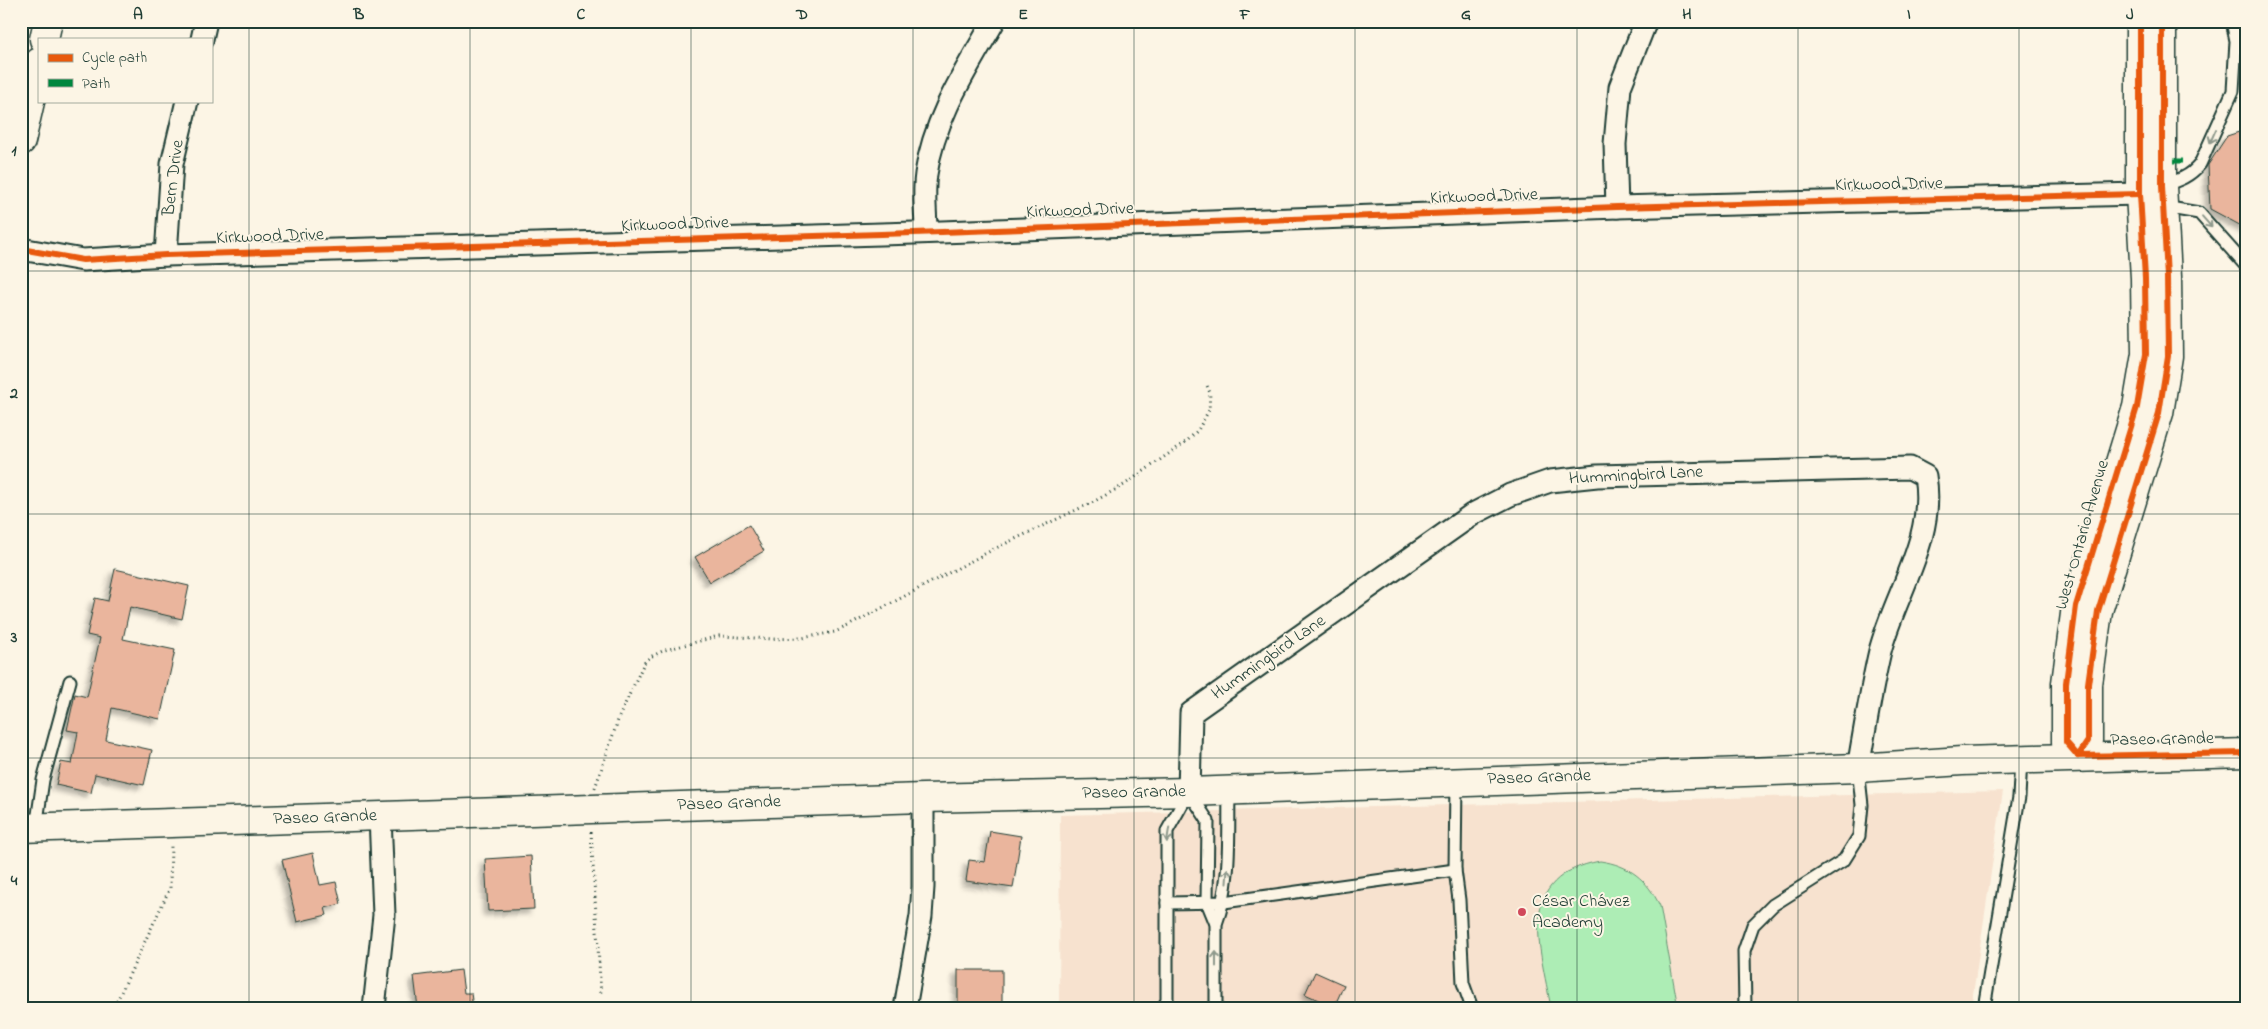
<svg xmlns="http://www.w3.org/2000/svg" width="2268" height="1029" font-family="'Indie Flower',sans-serif">
	<style>
		.built { fill: #f7e2cf }
		.green { fill: #adedb5; stroke: #669574 }
		.building { fill: #eab59d; stroke: #1f3d34; filter: url(#shadow) }
		.lines { fill: none; stroke-linecap: round; stroke-linejoin: round }
		.lane-casing { stroke: #1f3d34; stroke-width: 15 }
		.street-casing { stroke: #1f3d34; stroke-width: 25 }
		.secondary-casing { stroke: #1f3d34; stroke-width: 31 }
		.primary-casing { stroke: #1f3d34; stroke-width: 31 }
		.path { stroke: #1f3d34; stroke-width: 3; stroke-dasharray: 1 4; stroke-linecap: butt }
		.lane { stroke: #fcf5e5; stroke-width: 11 }
		.street { stroke: #fcf5e5; stroke-width: 21 }
		.secondary { stroke: #fcf5e5; stroke-width: 28 }
		.primary { stroke: #fcf5e5; stroke-width: 28 }
		.quiet { stroke: #00873e; stroke-width: 5; stroke-dasharray: 10 5; stroke-linecap: butt }
		.cycleway-casing { stroke: #fcf5e5; stroke-width: 9 }
		.cycleway { stroke: #e8590c; stroke-width: 6 }
		.oneway { stroke: #8e998c }
		.grid { fill: none; stroke: #1f3d34; stroke-width: 1; stroke-opacity: 0.55 }
		.poi-dot { fill: #d1495b; stroke: #fcf5e5; stroke-width: 2 }
		.labels { text-anchor: middle; dominant-baseline: central; stroke-width: 4; stroke-linejoin: round; paint-order: stroke }
		.street-label { font-size: 18px; fill: #1f3d34; stroke: #fcf5e5 }
		.poi-label { font-size: 18px; fill: #1f3d34; stroke: #fcf5e5; text-anchor: start }
		.neatline { fill: none; stroke: #1f3d34; stroke-width: 2 }
		.grid-label { font-size: 16px; text-anchor: middle; font-weight: bold; fill: #1f3d34 }
	</style>
	<defs>
		<filter id="shadow"><feDropShadow dx="-4.5" dy="4.5" stdDeviation="2.5" flood-color="#0004"/></filter>
	</defs>
	<rect width="100%" height="100%" fill="#fcf5e5"/>
	<filter id="ink" filterUnits="userSpaceOnUse"><feTurbulence type="fractalNoise" baseFrequency=".02" numOctaves="2"/><feDisplacementMap in="SourceGraphic" scale="10" xChannelSelector="R" yChannelSelector="G"/><feConvolveMatrix kernelMatrix="1 2 1 2 8 2 1 2 1" color-interpolation-filters="sRGB"/></filter>
	<g filter="url(#ink)">
		<path class="built" d="M 2003,791 L 1971,1008 L 1059,1008 L 1060,815 Z"/>
		<path class="green" d="M 1600,861 C 1629,865 1647,879 1660,906 L 1678,1008 L 1551,1008 C 1540,946 1514,877 1600,861 Z"/>
		<g class="building">
			<path d="M 2239,132 L 2240,145 L 2247,141 L 2247,229 L 2210,209 L 2208,165 L 2227,136 Z"/>
			<path d="M 749,525 L 764,551 L 710,582 L 695,557 Z"/>
			<path d="M 115,569 L 189,586 L 182,619 L 130,607 L 123,639 L 175,650 L 160,719 L 112,708 L 106,740 L 152,750 L 144,785 L 95,774 L 91,793 L 56,785 L 61,762 L 72,764 L 78,732 L 67,730 L 75,694 L 87,697 L 100,638 L 87,635 L 95,598 L 108,601 Z"/>
			<path d="M 990,831 L 1021,836 L 1013,888 L 966,881 L 969,860 L 985,862 Z"/>
			<path d="M 313,853 L 320,885 L 336,882 L 341,904 L 325,908 L 327,915 L 297,922 L 282,860 Z"/>
			<path d="M 531,856 L 534,909 L 488,911 L 485,859 Z"/>
			<path d="M 461,970 L 464,993 L 471,993 L 473,1008 L 418,1008 L 414,976 Z"/>
			<rect x="958" y="970" width="44" height="38"/>
			<path d="M 1315,972 L 1344,985 L 1334,1007 L 1305,994 Z"/>
		</g>
		<g class="lines">
			<g class="lane-casing">
				<g id="lane">
					<path d="M 2162,186 C 2177,181 2190,177 2200,164 L 2233,91 L 2236,41 L 2232,21"/>
					<path d="M 2164,207 L 2199,213 L 2247,267"/>
					<path d="M 1456,781 L 1455,870 L 1459,900 L 1463,983 L 1472,1008"/>
					<path d="M 36,828 L 43,780 L 70,681"/>
					<path d="M 1167,903 L 1224,902 L 1455,870"/>
					<path d="M 1216,924 C 1232,881 1228,835 1229,790"/>
					<path d="M 1162,1008 L 1167,1001 L 1167,831 L 1189,792 L 1208,821 L 1207,902 L 1216,924 L 1216,1008"/>
					<path d="M 1745,1008 L 1744,951 L 1753,925 L 1773,905 L 1844,860 L 1859,836 L 1862,805 L 1858,768"/>
					<path d="M 1984,1008 L 2019,797 L 2021,759"/>
				</g>
			</g>
			<g class="street-casing">
				<g id="street">
					<path d="M 202,39 L 206,21"/>
					<path d="M 1617,207 L 1615,144 L 1620,87 L 1646,21"/>
					<path d="M 926,232 C 926,213 923,193 926,174 C 934,118 966,70 994,21"/>
					<path d="M 21,249 L 83,260 L 166,255 L 914,233 L 1617,207 L 2140,194"/>
					<path d="M 166,255 L 172,164 L 187,101"/>
					<path d="M 1189,792 L 1191,713 L 1473,514 L 1510,495 L 1550,481 L 1597,476 L 1910,468 L 1925,476 C 1936,538 1895,593 1880,651 C 1871,689 1865,729 1858,768"/>
					<path d="M 374,1008 L 384,915 L 380,816"/>
					<path d="M 905,1008 L 921,916 L 923,887 L 923,798"/>
				</g>
			</g>
			<g class="secondary-casing">
				<g id="secondary">
					<path d="M 2078,756 L 2066,742 L 2066,683 L 2076,606 L 2137,407 L 2146,354 L 2145,278 L 2140,194 L 2140,21"/>
					<path d="M 2078,756 L 2088,741 L 2088,684 L 2098,611 L 2159,413 L 2168,356 L 2167,277 L 2162,186 L 2162,21"/>
					<path d="M 21,828 L 923,798 L 1189,792 L 1858,768 L 1962,761 L 2247,753"/>
				</g>
			</g>
			<g class="primary-casing">
				<g id="primary">
					<path d="M 44,39 L 48,21"/>
					<path d="M 21,141 L 39,62"/>
				</g>
			</g>
			<g class="path">
				<path d="M 595,788 L 619,717 L 644,663 L 650,657 L 665,650 L 719,636 L 774,639 L 802,638 L 835,632 L 848,626 L 994,549 L 1093,502 L 1124,485 L 1187,441 L 1198,430 L 1209,410 L 1210,393 L 1206,383"/>
				<path d="M 591,832 L 601,996"/>
				<path d="M 117,1001 L 170,888 L 171,846"/>
			</g>
			<use href="#lane" class="lane"/>
			<use href="#street" class="street"/>
			<use href="#secondary" class="secondary"/>
			<use href="#primary" class="primary"/>
			<path class="quiet" d="M 2174,161 L 2183,161"/>
			<g class="cycleway-casing">
				<g id="cycleway">
					<path d="M 21,249 L 83,260 L 166,255 L 914,233 L 1617,207 L 2140,194"/>
					<path d="M 2078,756 L 2066,742 L 2066,683 L 2076,606 L 2137,407 L 2146,354 L 2145,278 L 2140,194 L 2140,21"/>
					<path d="M 2078,756 L 2088,741 L 2088,684 L 2098,611 L 2159,413 L 2168,356 L 2167,277 L 2162,186 L 2162,21"/>
					<path d="M 2078,756 L 2247,753"/>
				</g>
			</g>
			<use href="#cycleway" class="cycleway"/>
		</g>
		<defs><path id="oneway-shaft" d="M-6 0H5M1.5-3L5.5 0L1.5 3" fill="none" stroke-width="1.6" stroke-linecap="round" stroke-linejoin="round" transform="scale(1.25)"/></defs>
		<g class="oneway">
			<use href="#oneway-shaft" transform="translate(2213 136) rotate(114)"/>
			<use href="#oneway-shaft" transform="translate(2207 222) rotate(49)"/>
			<use href="#oneway-shaft" transform="translate(1168 835) rotate(99)"/>
			<use href="#oneway-shaft" transform="translate(1227 876) rotate(-86)"/>
			<use href="#oneway-shaft" transform="translate(1216 959) rotate(-90)"/>
		</g>
	</g>
	<path class="grid" d="M 249,21 L 249,1008M 470,21 L 470,1008M 691,21 L 691,1008M 913,21 L 913,1008M 1134,21 L 1134,1008M 1355,21 L 1355,1008M 1577,21 L 1577,1008M 1798,21 L 1798,1008M 2019,21 L 2019,1008M 21,271 L 2247,271M 21,514 L 2247,514M 21,758 L 2247,758"/>
	<circle class="poi-dot" cx="1522" cy="912" r="5"/>
	<g class="labels">
		<g class="street-label">
			<text transform="translate(174 178) rotate(-83)">Bern Drive</text>
			<text transform="translate(1889 185) rotate(-1)">Kirkwood Drive</text>
			<text transform="translate(1484 197) rotate(-2)">Kirkwood Drive</text>
			<text transform="translate(1080 211) rotate(-2)">Kirkwood Drive</text>
			<text transform="translate(675 225) rotate(-2)">Kirkwood Drive</text>
			<text transform="translate(270 237) rotate(-2)">Kirkwood Drive</text>
			<text transform="translate(1636 476) rotate(-3)">Hummingbird Lane</text>
			<text transform="translate(2083 535) rotate(-74)">West Ontario Avenue</text>
			<text transform="translate(1269 658) rotate(-35)">Hummingbird Lane</text>
			<text transform="translate(2162 740) rotate(-1)">Paseo Grande</text>
			<text transform="translate(1539 778) rotate(-2)">Paseo Grande</text>
			<text transform="translate(1134 793) rotate(-1)">Paseo Grande</text>
			<text transform="translate(729 804) rotate(-2)">Paseo Grande</text>
			<text transform="translate(325 818) rotate(-2)">Paseo Grande</text>
		</g>
		<g class="poi-label">
			<text x="1532" y="902">César Chávez<tspan x="1532" dy="21">Academy</tspan></text>
		</g>
	</g>
	<rect width="2268" height="1029" fill="none" stroke="#fcf5e5" stroke-width="55"/>
	<rect x="38" y="38" width="175" height="65" fill="#fcf5e5" stroke="#a4ab9e"/>
	<rect x="48" y="54" width="25" height="8" fill="#e8590c" stroke="#a4ab9e"/>
	<text x="82" y="62" font-size="15" fill="#1f3d34">Cycle path</text>
	<rect x="48" y="79" width="25" height="8" fill="#00873e" stroke="#a4ab9e"/>
	<text x="82" y="88" font-size="15" fill="#1f3d34">Path</text>
	<rect x="28" y="28" width="2212" height="974" class="neatline"/>
	<g class="grid-label">
		<text x="138" y="19">A</text>
		<text x="359" y="19">B</text>
		<text x="581" y="19">C</text>
		<text x="802" y="19">D</text>
		<text x="1023" y="19">E</text>
		<text x="1245" y="19">F</text>
		<text x="1466" y="19">G</text>
		<text x="1687" y="19">H</text>
		<text x="1909" y="19">I</text>
		<text x="2130" y="19">J</text>
		<text x="14" y="155">1</text>
		<text x="14" y="398">2</text>
		<text x="14" y="642">3</text>
		<text x="14" y="885">4</text>
	</g>
</svg>
